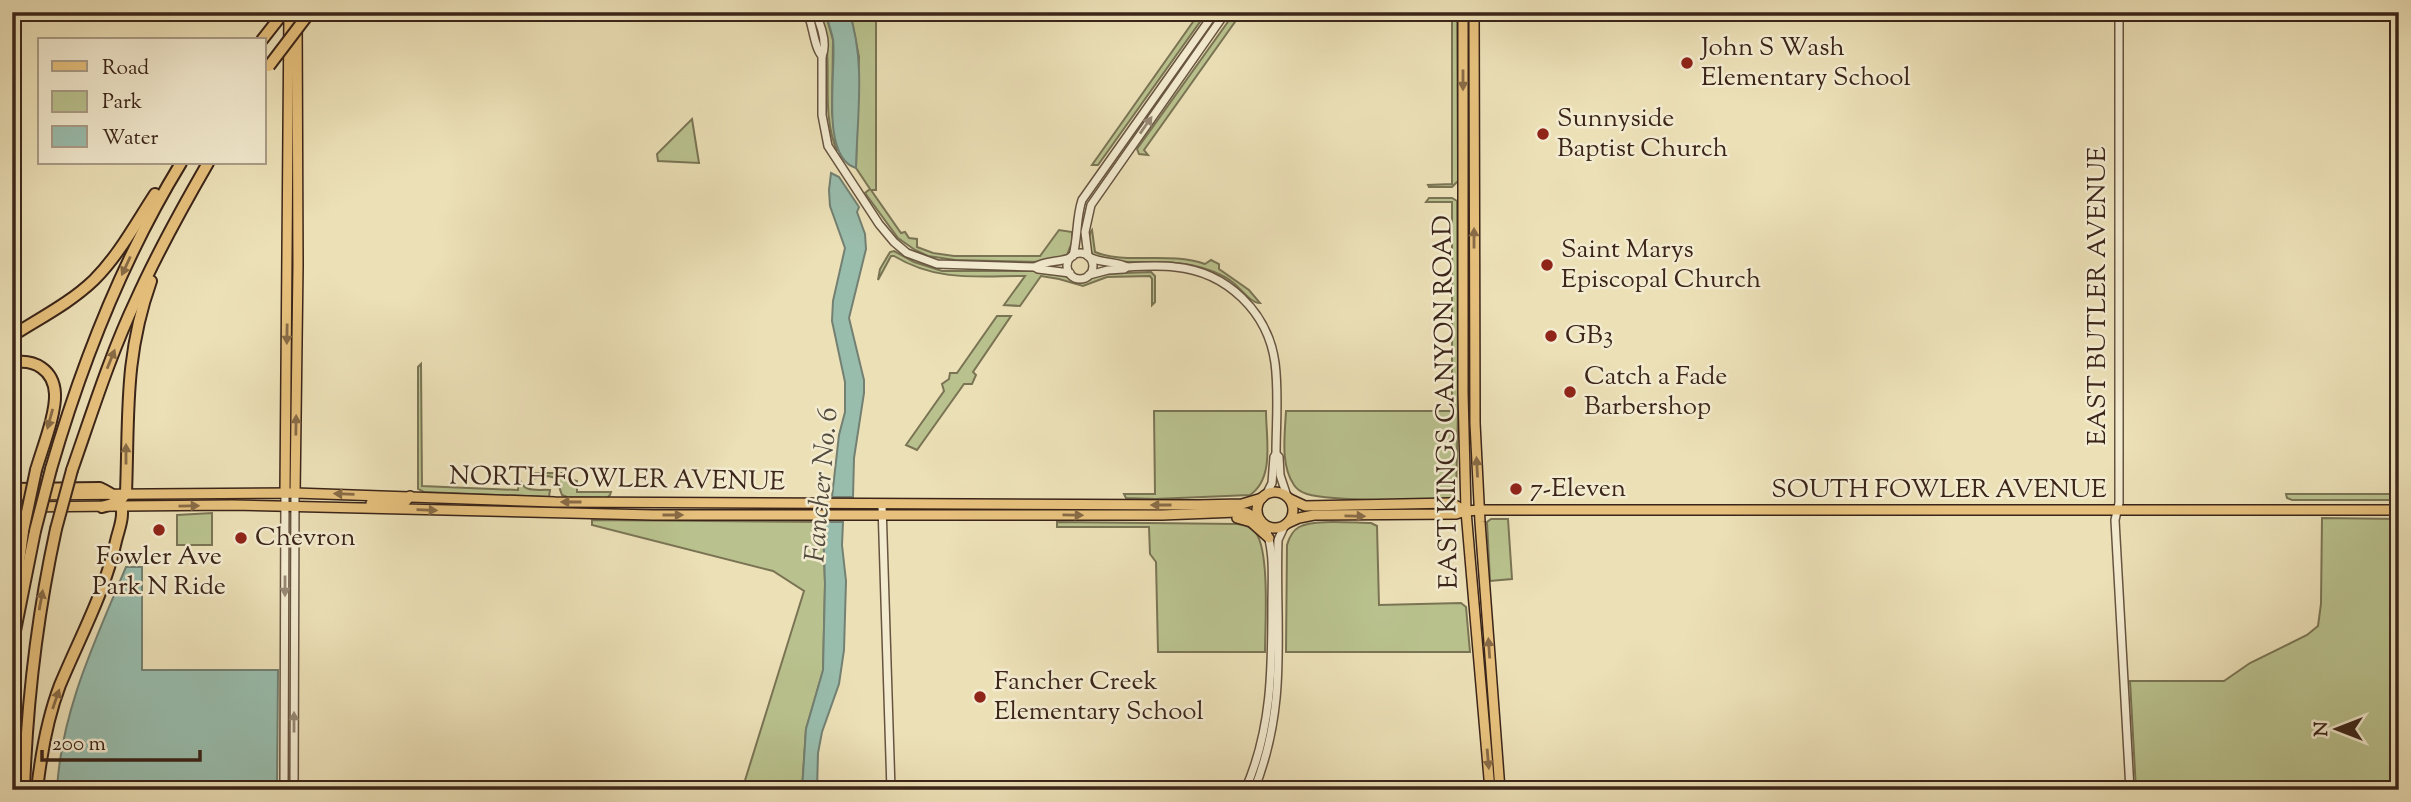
<svg xmlns="http://www.w3.org/2000/svg" width="2411" height="802" font-family="'Sorts Mill Goudy',serif">
	<style>
		.green { fill: #b9c28e; stroke: #7a7454; stroke-width: 2 }
		.water { fill: #99bdad; stroke: #738072; stroke-width: 2 }
		.lines { fill: none; stroke-linecap: round; stroke-linejoin: round }
		.minor-casing { stroke: #675440; stroke-width: 10 }
		.major-casing { stroke: #3b2519; stroke-width: 12 }
		.highway-casing { stroke: #3b2519; stroke-width: 14 }
		.minor { stroke: #f3ebd0; stroke-width: 7 }
		.major { stroke: #e6c07c; stroke-width: 9 }
		.highway { stroke: #e6c07c; stroke-width: 10 }
		.highway-bridge-casing { stroke: #3b2519; stroke-width: 14; stroke-linecap: butt }
		.highway-bridge { stroke: #e6c07c; stroke-width: 10 }
		.oneway { fill: #886b46 }
		.oneway2 { fill: #978874 }
		.poi-dot { fill: #8f2418; stroke: #f3ebd0; stroke-width: 2.5 }
		.labels { text-anchor: middle; dominant-baseline: central; stroke-width: 5; stroke-linejoin: round; paint-order: stroke }
		.poi-label { font-size: 26px; fill: #3b2519; stroke: #f3ebd0; text-anchor: start }
		.street-label { font-size: 26px; fill: #3b2519; stroke: #f3ebd0 }
		.water-label { font-size: 28px; font-style: italic; fill: #524b3e; stroke: #f3ebd0 }
	</style>
	<rect width="100%" height="100%" fill="#ece0b7"/>
	<filter id="stains"><feTurbulence type="fractalNoise" baseFrequency=".00286" numOctaves="4"/><feColorMatrix values="0 0 0 0 .2 0 0 0 0 .09 0 0 0 0 .02 0 0 0 .5 -.17"/></filter>
	<radialGradient id="worn" r=".72"><stop offset=".6" stop-color="#630" stop-opacity="0"/><stop offset="1" stop-color="#630" stop-opacity=".3"/></radialGradient>
	<g class="green">
		<path d="M 819,12 L 825,12 L 833,40 L 832,112 L 837,151 C 818,106 837,58 819,12 Z"/>
		<path d="M 1200,12 L 1207,12 L 1098,165 L 1092,165 Z"/>
		<path d="M 1235,12 L 1242,12 L 1144,150 L 1148,155 L 1139,154 L 1137,149 Z"/>
		<path d="M 1452,12 L 1457,12 L 1458,181 L 1452,187 L 1429,187 L 1428,185 L 1452,184 Z"/>
		<path d="M 852,21 L 876,21 L 876,190 L 871,190 L 901,233 L 905,232 L 909,238 L 917,239 L 917,247 L 933,253 L 954,256 L 1040,256 L 1059,230 L 1072,232 L 1072,242 L 1067,255 L 1042,262 L 955,260 L 928,256 L 915,250 L 898,238 L 865,193 L 870,189 L 856,168 L 859,57 Z"/>
		<path d="M 692,119 L 699,163 L 658,161 L 657,154 Z"/>
		<path d="M 1429,198 L 1452,198 L 1457,201 L 1457,205 L 1458,411 L 1456,496 C 1439,504 1327,500 1307,494 C 1301,492 1297,490 1294,485 C 1280,465 1285,434 1286,411 L 1452,411 L 1452,202 L 1426,202 Z"/>
		<path d="M 1092,230 L 1095,252 C 1125,265 1169,251 1205,264 L 1211,260 L 1219,264 L 1219,269 L 1249,290 L 1260,303 C 1250,303 1240,287 1231,281 C 1224,276 1215,272 1206,269 C 1167,255 1126,269 1093,255 C 1088,248 1087,237 1092,230 Z"/>
		<path d="M 894,251 L 914,262 L 942,271 L 1046,271 L 1083,281 L 1099,274 L 1151,272 L 1155,276 L 1155,302 L 1152,305 L 1152,279 L 1150,276 L 1107,277 L 1083,286 L 1059,279 L 1041,276 L 1020,306 L 1004,305 L 1025,276 C 977,276 937,282 894,256 L 891,256 L 878,280 L 880,269 L 890,252 Z"/>
		<path d="M 997,316 L 1011,316 L 973,372 L 976,375 L 972,384 L 964,384 L 917,450 L 906,445 L 944,391 L 942,384 L 949,379 L 950,373 L 957,373 Z"/>
		<path d="M 421,364 L 422,486 L 518,490 L 519,477 C 523,494 537,489 550,490 L 549,497 L 424,492 L 418,489 L 418,367 Z"/>
		<path d="M 1154,411 L 1266,411 C 1266,438 1275,478 1250,495 L 1155,499 L 1126,498 L 1124,494 L 1155,494 Z"/>
		<path d="M 531,473 L 562,473 L 565,478 L 577,481 L 577,492 L 611,492 L 610,495 L 607,498 L 567,497 L 562,495 L 556,478 L 548,476 L 531,479 L 529,476 Z"/>
		<path d="M 2286,494 L 2399,494 L 2399,500 L 2292,500 L 2287,498 Z"/>
		<path d="M 212,513 L 212,545 L 177,545 L 177,515 Z"/>
		<path d="M 2322,518 L 2399,519 L 2399,790 L 2136,790 L 2130,681 L 2224,681 L 2250,663 L 2307,635 L 2318,626 L 2321,604 Z"/>
		<path d="M 1508,519 L 1512,579 L 1490,581 L 1487,522 L 1491,519 Z"/>
		<path d="M 592,520 L 823,522 L 825,584 L 823,671 L 806,729 L 802,790 L 742,790 L 804,591 L 773,571 L 592,525 Z"/>
		<path d="M 1057,522 L 1237,524 C 1244,525 1251,526 1256,533 C 1270,553 1265,626 1265,652 L 1158,652 L 1156,562 L 1150,554 L 1149,527 L 1057,527 Z"/>
		<path d="M 1371,523 L 1377,526 L 1379,605 L 1461,603 L 1466,607 L 1470,652 L 1286,652 L 1287,545 C 1289,538 1292,531 1299,527 C 1313,519 1354,523 1371,523 Z"/>
	</g>
	<g class="water">
		<path d="M 825,12 L 849,12 C 866,61 857,117 856,168 C 819,157 837,69 833,39 C 831,30 828,21 825,12 Z"/>
		<path d="M 831,173 L 839,177 L 859,207 L 857,212 L 865,234 L 866,249 L 849,318 L 864,380 L 864,393 L 854,458 L 853,497 L 832,497 L 839,435 L 845,412 L 845,382 L 832,321 L 833,301 L 845,248 L 830,206 L 829,190 Z"/>
		<path d="M 823,522 L 843,522 L 842,545 L 846,581 L 844,650 L 839,684 L 822,732 L 818,753 L 817,790 L 802,790 L 806,729 L 823,670 L 825,584 Z"/>
		<path d="M 126,567 L 142,567 L 142,670 L 278,670 L 277,790 L 57,790 C 61,711 96,639 126,567 Z"/>
	</g>
	<g class="lines">
		<g class="minor-casing">
			<g id="minor">
				<path d="M 807,12 C 813,24 814,48 822,56"/>
				<path d="M 815,12 C 821,25 828,43 822,56 L 822,115 L 828,146 L 879,224 L 894,242 L 907,253 L 937,264 L 1035,267 L 1038,269 L 1070,273"/>
				<path d="M 2119,12 L 2119,503 L 2115,520 L 2130,790"/>
				<circle cx="1080" cy="266" r="13"/>
				<path d="M 1073,256 C 1078,237 1076,218 1082,200 L 1215,12"/>
				<path d="M 1088,256 L 1085,232 L 1091,205 L 1226,12"/>
				<path d="M 1091,258 C 1102,263 1119,262 1127,267"/>
				<path d="M 1035,267 C 1044,261 1060,262 1070,258"/>
				<path d="M 1089,275 L 1108,270 L 1124,269 L 1127,267 C 1143,266 1159,265 1175,267 C 1227,272 1268,312 1275,363 C 1279,393 1276,425 1276,454 L 1274,457 L 1272,483 L 1266,495"/>
				<path d="M 1276,454 L 1279,457 L 1280,475 L 1287,496"/>
				<path d="M 882,505 L 891,790"/>
				<path d="M 284,790 L 285,493"/>
				<path d="M 294,790 L 295,493"/>
				<path d="M 1245,790 C 1272,730 1272,668 1272,604 C 1272,578 1275,549 1264,524"/>
				<path d="M 1254,790 C 1289,703 1275,630 1278,540 L 1284,527"/>
			</g>
		</g>
		<g class="major-casing">
			<g id="major">
				<path d="M 1463,12 L 1463,393 L 1466,511 L 1490,790"/>
				<path d="M 1474,12 L 1475,423 L 1480,522 L 1500,790"/>
				<circle cx="1275" cy="510" r="18"/>
				<path d="M 285,493 L 289,12"/>
				<path d="M 295,493 L 298,266 L 297,12"/>
				<path d="M 12,495 L 295,493 L 555,502 L 1197,505 L 1242,504 L 1262,498"/>
				<path d="M 1290,499 L 1305,506 L 1451,503 L 1466,511"/>
				<path d="M 371,503 L 405,502 L 410,496"/>
				<path d="M 12,507 L 232,505 L 653,515 L 1162,515 L 1237,512 L 1247,513 L 1260,520"/>
				<path d="M 1237,518 L 1251,522 L 1269,538"/>
				<path d="M 1288,523 L 1299,518 L 1314,515 L 1456,514 L 1466,511 L 1480,510 L 2399,510"/>
			</g>
		</g>
		<g class="highway-casing">
			<g id="highway">
				<path d="M 262,40 L 284,12"/>
				<path d="M 12,336 C 40,318 70,303 94,280 C 119,255 136,223 155,194"/>
				<path d="M 12,363 C 34,358 54,370 55,394 C 56,414 42,449 36,470"/>
				<path d="M 51,469 C 82,362 123,258 181,163"/>
				<path d="M 72,470 C 92,413 110,355 136,300 C 157,253 182,208 208,163"/>
				<path d="M 12,489 L 100,488 C 111,493 123,500 122,514 C 122,523 118,532 116,541 C 105,592 80,637 60,685 C 47,719 41,754 37,790"/>
				<path d="M 102,507 L 119,502 L 126,493 C 129,415 124,357 151,281"/>
				<path d="M 15,594 L 23,531"/>
				<path d="M 12,646 L 35,531"/>
				<path d="M 24,790 C 27,701 37,616 56,529"/>
			</g>
		</g>
		<use href="#minor" class="minor"/>
		<use href="#major" class="major"/>
		<use href="#highway" class="highway"/>
		<g class="highway-bridge-casing">
			<g id="highway-bridge">
				<path d="M 269,66 L 310,12"/>
				<path d="M 56,529 L 72,470"/>
				<path d="M 23,531 L 36,470"/>
				<path d="M 35,531 L 51,469"/>
			</g>
		</g>
		<use href="#highway-bridge" class="highway-bridge"/>
	</g>
	<defs><path id="oneway-solid" d="M-6-.8H1V-3.2L6.5 0L1 3.2V.8H-6Z" transform="scale(1.75)"/></defs>
	<g class="oneway">
		<use href="#oneway-solid" transform="translate(1463 80) rotate(90)"/>
		<use href="#oneway-solid" transform="translate(1474 238) rotate(-90)"/>
		<use href="#oneway-solid" transform="translate(126 266) rotate(115)"/>
		<use href="#oneway-solid" transform="translate(287 334) rotate(91)"/>
		<use href="#oneway-solid" transform="translate(111 359) rotate(-68)"/>
		<use href="#oneway-solid" transform="translate(50 419) rotate(105)"/>
		<use href="#oneway-solid" transform="translate(296 425) rotate(-89)"/>
		<use href="#oneway-solid" transform="translate(126 454) rotate(-90)"/>
		<use href="#oneway-solid" transform="translate(1477 467) rotate(-93)"/>
		<use href="#oneway-solid" transform="translate(344 494) rotate(-178)"/>
		<use href="#oneway-solid" transform="translate(571 502) rotate(-180)"/>
		<use href="#oneway-solid" transform="translate(1161 505) rotate(180)"/>
		<use href="#oneway-solid" transform="translate(189 506) rotate(-1)"/>
		<use href="#oneway-solid" transform="translate(427 510) rotate(2)"/>
		<use href="#oneway-solid" transform="translate(673 515)"/>
		<use href="#oneway-solid" transform="translate(1073 515) rotate(1)"/>
		<use href="#oneway-solid" transform="translate(1355 516) rotate(1)"/>
		<use href="#oneway-solid" transform="translate(41 600) rotate(-80)"/>
		<use href="#oneway-solid" transform="translate(1489 648) rotate(-94)"/>
		<use href="#oneway-solid" transform="translate(56 699) rotate(-71)"/>
		<use href="#oneway-solid" transform="translate(1488 759) rotate(85)"/>
	</g>
	<g class="oneway2">
		<use href="#oneway-solid" transform="translate(1146 125) rotate(-55)"/>
		<use href="#oneway-solid" transform="translate(285 586) rotate(90)"/>
		<use href="#oneway-solid" transform="translate(294 722) rotate(-90)"/>
	</g>
	<g class="poi-dot">
		<circle cx="1687" cy="63" r="7"/>
		<circle cx="1543" cy="134" r="7"/>
		<circle cx="1547" cy="265" r="7"/>
		<circle cx="1551" cy="336" r="7"/>
		<circle cx="1570" cy="392" r="7"/>
		<circle cx="1516" cy="489" r="7"/>
		<circle cx="159" cy="530" r="7"/>
		<circle cx="241" cy="538" r="7"/>
		<circle cx="980" cy="697" r="7"/>
	</g>
	<g class="labels">
		<g class="poi-label">
			<text x="1701" y="48">John S Wash<tspan x="1701" dy="30">Elementary School</tspan></text>
			<text x="1557" y="119">Sunnyside<tspan x="1557" dy="30">Baptist Church</tspan></text>
			<text x="1561" y="250">Saint Marys<tspan x="1561" dy="30">Episcopal Church</tspan></text>
			<text x="1565" y="336">GB3</text>
			<text x="1584" y="377">Catch a Fade<tspan x="1584" dy="30">Barbershop</tspan></text>
			<text x="1530" y="489">7-Eleven</text>
			<text x="255" y="538">Chevron</text>
			<text x="159" y="557" text-anchor="middle">Fowler Ave<tspan x="159" dy="30">Park N Ride</tspan></text>
			<text x="994" y="682">Fancher Creek<tspan x="994" dy="30">Elementary School</tspan></text>
		</g>
		<g class="street-label">
			<text transform="translate(2098 296) rotate(-90)">EAST BUTLER AVENUE</text>
			<text transform="translate(1447 402) rotate(-91)">EAST KINGS CANYON ROAD</text>
			<text transform="translate(617 480) rotate(1)">NORTH FOWLER AVENUE</text>
			<text x="1939" y="490">SOUTH FOWLER AVENUE</text>
		</g>
		<g class="water-label">
			<text transform="translate(823 485) rotate(-85)">Fancher No. 6</text>
		</g>
	</g>
	<rect width="2411" height="802" fill="none" stroke="#ece0b7" stroke-width="42"/>
	<rect x="14" y="14" width="2383" height="774" fill="none" stroke="#3b2519" stroke-width="3.5"/>
	<rect x="21" y="21" width="2369" height="760" fill="none" stroke="#3b2519" stroke-width="2"/>
	<rect x="38" y="38" width="228" height="126" fill="#f3ebd0" stroke="#a99c87" stroke-width="2"/>
	<rect x="52" y="61" width="35" height="10" fill="#e6c07c" stroke="#a99c87" stroke-width="2"/>
	<text x="102" y="74" font-size="21" fill="#3b2519">Road</text>
	<rect x="52" y="91" width="35" height="21" fill="#b9c28e" stroke="#a99c87" stroke-width="2"/>
	<text x="102" y="108" font-size="21" fill="#3b2519">Park</text>
	<rect x="52" y="126" width="35" height="21" fill="#99bdad" stroke="#a99c87" stroke-width="2"/>
	<text x="102" y="144" font-size="21" fill="#3b2519">Water</text>
	<g transform="translate(2337 729) rotate(270)" stroke="#f3ebd0" stroke-width="5" paint-order="stroke">
	<path d="M0-5L12 26L0 18L-12 26Z" fill="#3b2519"/>
	<text y="-10" font-size="19" font-weight="bold" text-anchor="middle" fill="#3b2519">N</text>
	</g>
	<path d="M42 750v10h158v-10" fill="none" stroke="#3b2519" stroke-width="3.5"/>
	<text x="52" y="750" font-size="21" fill="#3b2519" stroke="#f3ebd0" stroke-width="5" paint-order="stroke">200 m</text>
	<rect width="100%" height="100%" filter="url(#stains)"/>
	<rect width="100%" height="100%" fill="url(#worn)"/>
</svg>
